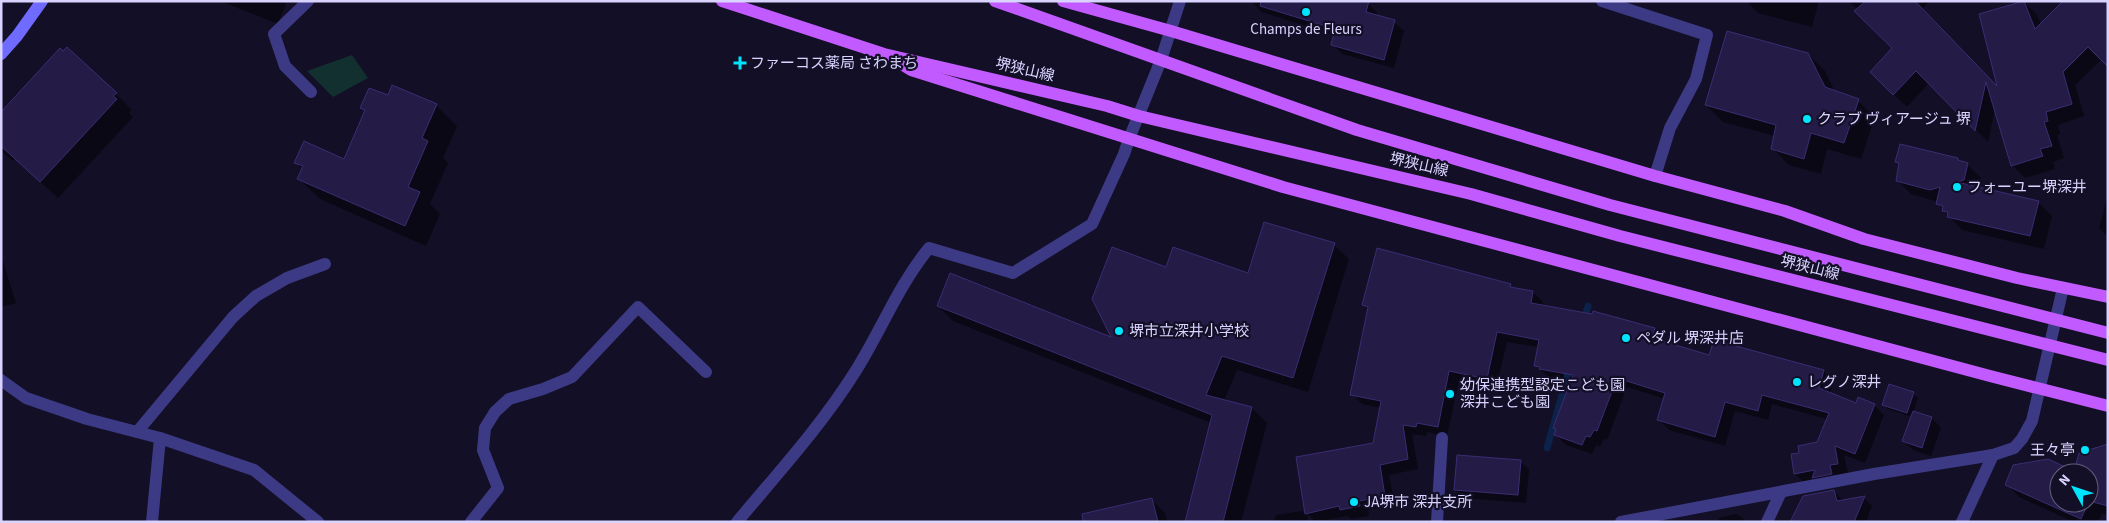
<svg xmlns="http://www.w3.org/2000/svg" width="2109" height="523" font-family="'Source Sans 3','Noto Sans JP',sans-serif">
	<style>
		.green { fill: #12302f }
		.shadow { fill: #0007; fill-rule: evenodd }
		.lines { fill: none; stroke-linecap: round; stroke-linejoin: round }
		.stream { stroke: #0c2248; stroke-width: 7 }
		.building { fill: #241b47; stroke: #3b2d73 }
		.minor { stroke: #3d3a85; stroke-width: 12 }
		.tertiary { stroke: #3d3a85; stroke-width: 12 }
		.secondary { stroke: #6f6bff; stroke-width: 12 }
		.primary { stroke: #c25bff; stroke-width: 12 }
		.poi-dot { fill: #00e5ff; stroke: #130f26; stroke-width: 2 }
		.labels { text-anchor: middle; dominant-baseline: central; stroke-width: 4.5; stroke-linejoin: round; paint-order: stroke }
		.poi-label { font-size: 15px; fill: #d9d4ff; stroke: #130f26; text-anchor: start }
		.street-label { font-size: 15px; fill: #d9d4ff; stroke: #130f26 }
	</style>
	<rect width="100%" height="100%" fill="#130f26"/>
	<path class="green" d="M 352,55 L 368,78 L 333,97 L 307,71 Z"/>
	<g class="shadow">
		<path d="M 220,1 L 287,1 L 278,24 Z"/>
		<path d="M 1252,1 L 1360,1 L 1368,3 L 1377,13 L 1376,17 L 1394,22 L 1404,31 L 1394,68 L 1342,54 L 1332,44 L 1335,35 L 1261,12 Z"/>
		<path d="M 1746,1 L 1819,1 L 1812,27 L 1758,13 Z"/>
		<path d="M 1849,1 L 1930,1 L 1922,9 L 1999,90 L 2024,2 L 2037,15 L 2041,25 L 2064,1 L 2102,59 L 2075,85 L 2084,116 L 2058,125 L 2060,134 L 2057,135 L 2064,158 L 2053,162 L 2055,169 L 2025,178 L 2012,165 L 1995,109 L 1988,142 L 1929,83 L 1907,107 L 1884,85 L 1894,48 Z"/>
		<path d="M 1808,54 L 1825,71 L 1835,92 L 1858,101 L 1875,117 L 1861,159 L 1827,149 L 1821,174 L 1789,165 L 1772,148 L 1775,136 L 1723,122 L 1706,105 Z"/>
		<path d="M 116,94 L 132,110 L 129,113 L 133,117 L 58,198 L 15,159 L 13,161 L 1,151 L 1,114 Z"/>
		<path d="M 388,97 L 436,105 L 457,126 L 443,158 L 448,163 L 430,204 L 440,214 L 426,246 L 320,199 L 299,179 L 303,169 L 296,163 L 345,161 L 366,112 L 362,108 Z"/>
		<path d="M 1958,160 L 1967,164 L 1981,178 L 1978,188 L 2038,202 L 2052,216 L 2044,249 L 1962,230 L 1943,210 L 1938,202 L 1911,194 L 1897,180 L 1900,165 L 1897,162 Z"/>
		<path d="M 2108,195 L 2108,237 L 2099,228 Z"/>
		<path d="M 1334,245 L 1349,259 L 1308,392 L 1237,370 L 1224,401 L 1252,408 L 1267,423 L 1241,522 L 1186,522 L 1211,423 L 953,321 L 938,306 L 1113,339 L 1166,269 L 1249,275 Z"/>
		<path d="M 1,255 L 16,303 L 1,307 Z"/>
		<path d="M 1510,286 L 1513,289 L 1533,292 L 1543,302 L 1542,306 L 1654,329 L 1664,339 L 1663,342 L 1710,356 L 1714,342 L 1824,371 L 1834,381 L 1830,394 L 1857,404 L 1874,405 L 1884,415 L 1865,463 L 1844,455 L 1848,473 L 1805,483 L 1795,474 L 1801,454 L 1818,444 L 1827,419 L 1772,404 L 1768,420 L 1735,411 L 1725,446 L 1669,430 L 1659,420 L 1665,399 L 1627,387 L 1607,440 L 1604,439 L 1600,447 L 1596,445 L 1592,454 L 1566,445 L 1556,435 L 1571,383 L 1550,378 L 1535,365 L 1539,347 L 1507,342 L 1496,388 L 1459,380 L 1447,436 L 1427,432 L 1426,436 L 1412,434 L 1418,469 L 1389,475 L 1395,506 L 1368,510 L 1369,516 L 1351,519 L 1348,516 L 1315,522 L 1307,513 L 1308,522 L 1273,522 L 1276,515 L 1302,511 L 1307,515 L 1297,458 L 1374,445 L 1381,408 L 1362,404 L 1352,394 L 1369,311 L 1363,305 Z"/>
		<path d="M 1913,394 L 1918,398 L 1913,412 L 1932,418 L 1941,428 L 1931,456 L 1913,450 L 1904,441 L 1912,417 L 1888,409 L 1884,405 Z"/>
		<path d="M 2108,449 L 2108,515 L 2102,513 L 2098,522 L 2074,522 L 2019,497 L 2007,484 L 2048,461 L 2075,473 ZM 2059,473 L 2089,473 L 2089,503 L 2059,503 Z"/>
		<path d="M 1520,461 L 1529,470 L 1526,503 L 1464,498 L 1455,490 Z"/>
		<path d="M 1834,491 L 1843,501 L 1864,498 L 1872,506 L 1866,522 L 1791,522 Z"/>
		<path d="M 1151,499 L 1165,513 L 1167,522 L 1089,522 Z"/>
		<path d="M 1736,514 L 1749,522 L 1718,522 L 1719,518 Z"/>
	</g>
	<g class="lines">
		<g class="stream">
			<path d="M 1584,320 L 1588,306"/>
			<path d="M 1547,448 L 1570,366"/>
		</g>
	</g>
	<g class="building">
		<path d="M 1261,1 L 1369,1 L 1366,12 L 1395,20 L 1384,60 L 1331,45 L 1335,29 L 1260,6 Z"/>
		<path d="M 1866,1 L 1915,1 L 1997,86 L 1979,14 L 2024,1 L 2035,29 L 2063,1 L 2108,1 L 2108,67 L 2088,47 L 2063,72 L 2072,104 L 2046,112 L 2048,121 L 2044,122 L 2052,146 L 2040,149 L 2043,156 L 2011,166 L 1986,82 L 1975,131 L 1916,71 L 1893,95 L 1870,72 L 1892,48 L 1854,11 Z"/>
		<path d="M 1727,31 L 1808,53 L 1825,87 L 1859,99 L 1844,143 L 1811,133 L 1804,159 L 1771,149 L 1776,125 L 1705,105 Z"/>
		<path d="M 67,47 L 117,93 L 113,96 L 117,99 L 40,182 L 1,146 L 1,112 L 60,48 L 63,51 Z"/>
		<path d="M 392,85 L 437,104 L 422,138 L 428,141 L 408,187 L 420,192 L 405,226 L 297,179 L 303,166 L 294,163 L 304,141 L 344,159 L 365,110 L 360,108 L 369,88 L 388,95 Z"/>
		<path d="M 1900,144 L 1958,158 L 1958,160 L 1968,163 L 1964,180 L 1957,182 L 2039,201 L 2030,236 L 1947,217 L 1948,212 L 1942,211 L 1943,206 L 1936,204 L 1940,187 L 1930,190 L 1896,181 L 1899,163 L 1895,162 Z"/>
		<path d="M 1264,222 L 1335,243 L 1293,378 L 1222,356 L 1206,395 L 1252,407 L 1223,522 L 1185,522 L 1212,415 L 937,306 L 950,273 L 1111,337 L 1092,299 L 1112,247 L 1166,267 L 1173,247 L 1248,273 Z"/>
		<path d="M 1377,248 L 1511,284 L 1510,287 L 1533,291 L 1531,303 L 1592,314 L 1593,311 L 1655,328 L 1652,338 L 1709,355 L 1714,340 L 1824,370 L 1819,388 L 1856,403 L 1858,397 L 1875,404 L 1855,454 L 1835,446 L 1838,464 L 1830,465 L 1832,474 L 1812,478 L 1815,470 L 1794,474 L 1791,454 L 1799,453 L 1798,446 L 1817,442 L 1829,413 L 1762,395 L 1758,411 L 1725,402 L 1715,437 L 1657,420 L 1665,393 L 1617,378 L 1597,431 L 1594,430 L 1590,437 L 1586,436 L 1582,445 L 1554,435 L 1556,429 L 1553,428 L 1573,375 L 1539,369 L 1540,367 L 1534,366 L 1539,340 L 1497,332 L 1487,379 L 1449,371 L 1438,427 L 1417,423 L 1416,427 L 1403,425 L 1408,459 L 1380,465 L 1385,496 L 1359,501 L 1360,506 L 1340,510 L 1339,506 L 1305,514 L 1296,457 L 1373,443 L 1381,401 L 1350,395 L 1368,307 L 1362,305 Z"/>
		<path d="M 1889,384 L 1914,392 L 1907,413 L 1882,405 Z"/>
		<path d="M 1913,411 L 1932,417 L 1922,448 L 1902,441 Z"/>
		<path d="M 2108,444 L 2108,506 L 2089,501 L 2089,473 L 2059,473 L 2059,503 L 2088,503 L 2081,519 L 2005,485 L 2013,465 L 2048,459 L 2074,471 L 2079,453 Z"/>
		<path d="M 1457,455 L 1521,460 L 1518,495 L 1454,490 Z"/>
		<path d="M 1834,490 L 1837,501 L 1865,496 L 1854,522 L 1790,522 L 1803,496 Z"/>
		<path d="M 1152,498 L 1158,522 L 1083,522 L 1082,514 Z"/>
	</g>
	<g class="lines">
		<g class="minor">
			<path d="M 308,1 L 274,34 L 285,66 L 311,92"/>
			<path d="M 1602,1 L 1707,35 L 1696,79 L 1670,128 L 1655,176"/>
			<path d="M 1,380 L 26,398 L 87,419 L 160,438 L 254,470 L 318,522"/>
			<path d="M 137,432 L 233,317 L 256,296 L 287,278 L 325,264"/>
			<path d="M 152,522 L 160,438"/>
			<path d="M 471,522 L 498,488 L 483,450 L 485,428 L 495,412 L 509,399 L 543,389 L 572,377 L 638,307 L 706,372"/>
			<path d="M 737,522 C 778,473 821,426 855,372 C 881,331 898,286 929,248 L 1013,273 L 1092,224 L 1124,154 L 1129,139"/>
			<path d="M 1437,522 L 1442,438"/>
			<path d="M 1767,522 L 1781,492"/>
			<path d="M 1962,522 L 1993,455"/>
		</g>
		<g class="tertiary">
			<path d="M 1129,139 L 1161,60 L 1180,1"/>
			<path d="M 1621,522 L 1874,474 L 1993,455 L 2014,448 L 2022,439 L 2032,421 L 2063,288"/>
		</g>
		<path class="secondary" d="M 1,54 L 17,36 L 42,1"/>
		<g class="primary">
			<path d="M 722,1 L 884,54 L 1107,106 L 1139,116 L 1471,194 L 1620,236 L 2108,360"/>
			<path d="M 995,1 L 1357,130 L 1610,205 L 2108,333"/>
			<path d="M 1063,1 L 1171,31 L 1655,176 L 1785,211 L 1864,239 L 2017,278 L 2108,297"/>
			<path d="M 895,60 L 911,70 L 1283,187 L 1990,376 L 2108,406"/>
		</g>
	</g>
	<g class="poi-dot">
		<circle cx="1306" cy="12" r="5"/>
		<path d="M737.5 55.5h5v5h5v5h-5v5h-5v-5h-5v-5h5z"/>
		<circle cx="1807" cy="119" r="5"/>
		<circle cx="1957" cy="187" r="5"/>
		<circle cx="1119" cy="331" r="5"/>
		<circle cx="1626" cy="338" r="5"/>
		<circle cx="1797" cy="382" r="5"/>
		<circle cx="1450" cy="394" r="5"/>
		<circle cx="2085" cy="450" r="5"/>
		<circle cx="1354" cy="502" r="5"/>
	</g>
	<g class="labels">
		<g class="poi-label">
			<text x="1306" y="29" text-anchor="middle">Champs de Fleurs</text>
			<text x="750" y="63">ファーコス薬局 さわまち</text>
			<text x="1817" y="119">クラブ ヴィアージュ 堺</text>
			<text x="1967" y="187">フォーユー堺深井</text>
			<text x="1129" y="331">堺市立深井小学校</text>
			<text x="1636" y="338">ペダル 堺深井店</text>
			<text x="1807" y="382">レグノ深井</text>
			<text x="1460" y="385">幼保連携型認定こども園<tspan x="1460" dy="17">深井こども園</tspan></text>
			<text x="2075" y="450" text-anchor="end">王々亭</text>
			<text x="1364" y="502">JA堺市 深井支所</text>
		</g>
		<g class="street-label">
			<text transform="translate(1025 70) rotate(13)">堺狭山線</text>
			<text transform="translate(1419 165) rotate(13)">堺狭山線</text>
			<text transform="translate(1810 268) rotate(14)">堺狭山線</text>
		</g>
	</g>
	<rect width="2109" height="523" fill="none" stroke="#d9d4ff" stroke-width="5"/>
	<g transform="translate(2074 488) rotate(310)"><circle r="24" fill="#130f26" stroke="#625e7d"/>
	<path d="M0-4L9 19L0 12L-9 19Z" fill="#00e5ff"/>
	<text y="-8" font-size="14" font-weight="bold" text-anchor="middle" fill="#d9d4ff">N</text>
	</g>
</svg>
